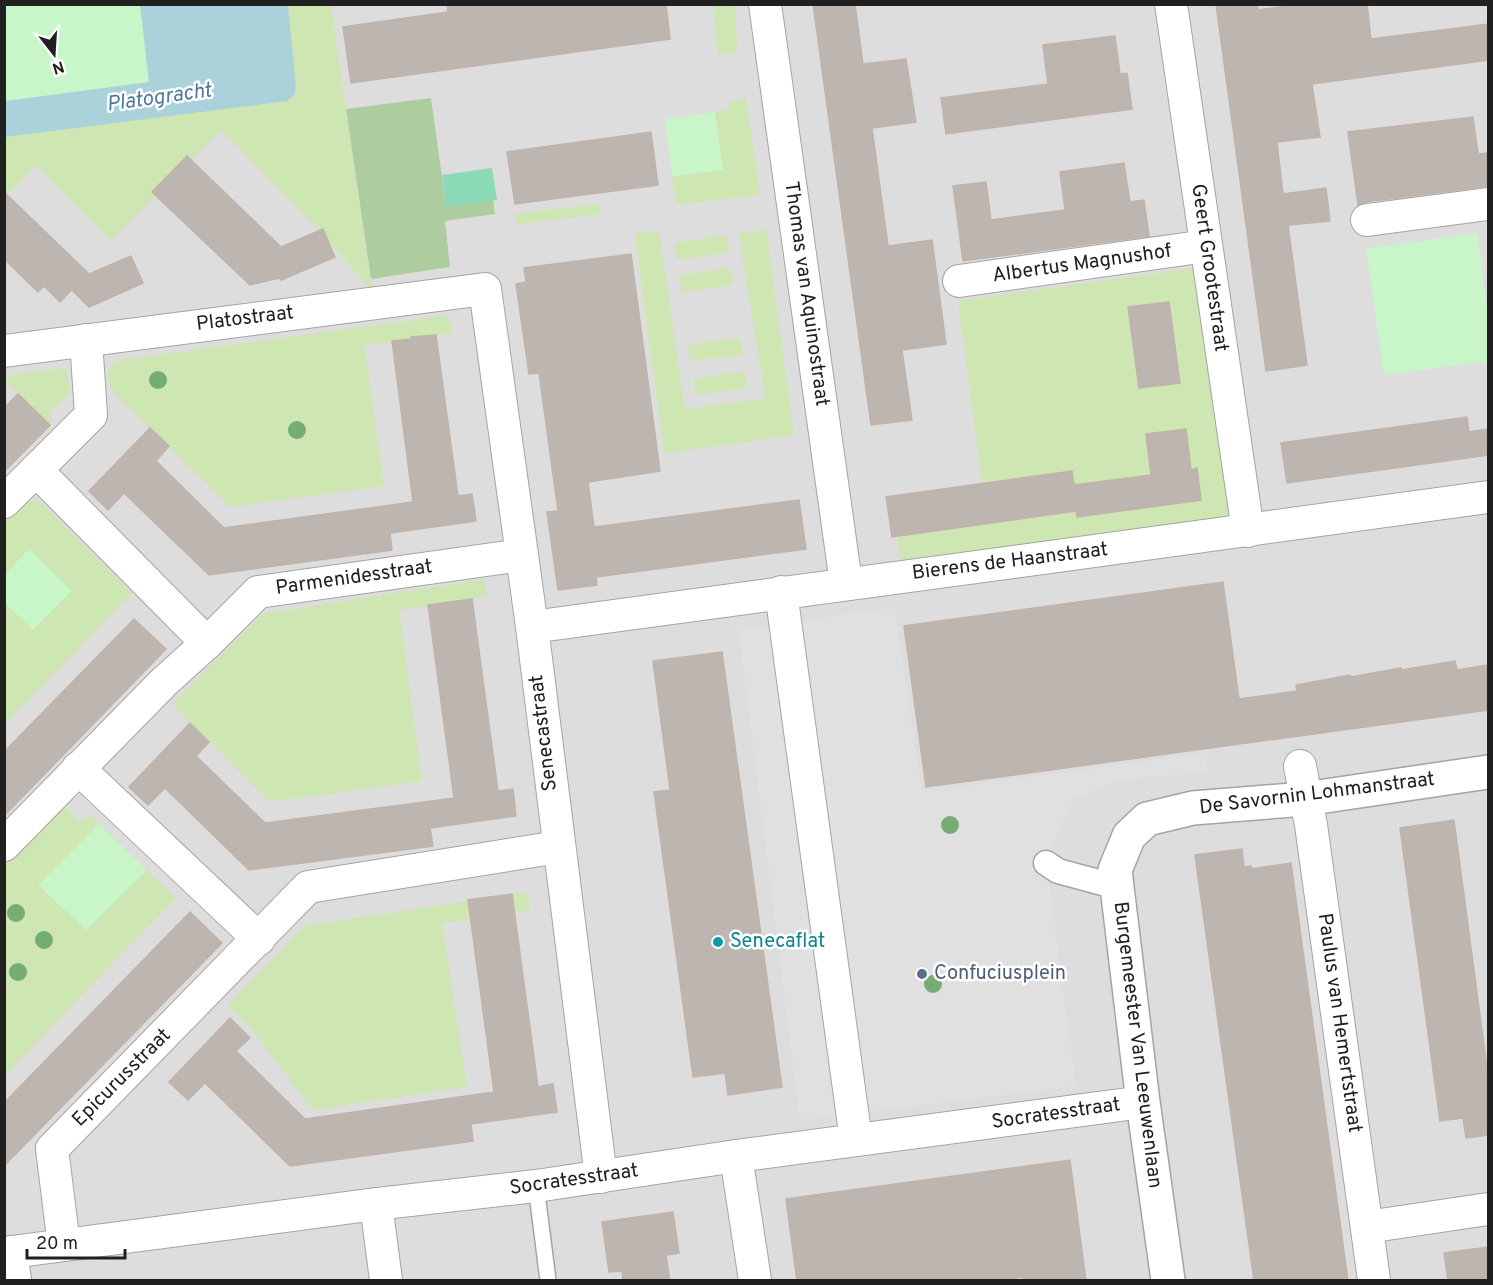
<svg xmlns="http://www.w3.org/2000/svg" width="1493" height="1285" font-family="Overpass,sans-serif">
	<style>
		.residential { fill: #dedddd }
		.grass { fill: #cee6b1 }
		.forest { fill: #aecd9f }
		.park { fill: #c8f6c9 }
		.pitch { fill: #8bdab7 }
		.parking { fill: #e0e0e0 }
		.water { fill: #abd2db }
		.building { fill: #bdb6b0; stroke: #c1b3aa; stroke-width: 1.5 }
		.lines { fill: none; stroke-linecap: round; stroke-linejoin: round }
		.service-casing { stroke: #a4a4a4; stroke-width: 18 }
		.pedestrian-casing { stroke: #a4a4a4; stroke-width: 27 }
		.minor-casing { stroke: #a4a4a4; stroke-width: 34 }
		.tertiary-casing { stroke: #a4a4a4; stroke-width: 36 }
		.service { stroke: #fff; stroke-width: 15 }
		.pedestrian { stroke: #fff; stroke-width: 24 }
		.minor { stroke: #fff; stroke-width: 32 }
		.tertiary { stroke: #fff; stroke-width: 33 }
		.tree { fill: #76ad75 }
		.culture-dot { fill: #0f9aa8; stroke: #fff; stroke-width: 2 }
		.service-dot { fill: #5c6f8a; stroke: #fff; stroke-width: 2 }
		.labels { text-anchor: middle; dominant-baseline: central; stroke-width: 5; stroke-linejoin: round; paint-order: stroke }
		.street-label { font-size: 20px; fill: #202020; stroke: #fff }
		.culture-label { font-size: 20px; fill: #0d838f; stroke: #fff; text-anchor: start }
		.service-label { font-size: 20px; fill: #4e5e75; stroke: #fff; text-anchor: start }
		.water-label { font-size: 21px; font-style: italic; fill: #4c779b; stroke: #fff }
	</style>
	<rect width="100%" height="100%" fill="#f0ede7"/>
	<path class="residential" d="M 298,5 L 1488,5 L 1488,1280 L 5,1280 L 5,155 L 311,107 Z"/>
	<g class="grass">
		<path d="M 287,5 L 331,5 L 372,291 L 319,230 L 221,130 L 111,240 L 36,165 L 5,196 L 5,137 Z"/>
		<path d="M 713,5 L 734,5 L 738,52 L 718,54 Z"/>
		<path d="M 746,98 L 760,195 L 677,204 L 672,176 L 722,170 L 715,112 L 730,110 L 729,101 Z"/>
		<path d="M 599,204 L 600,214 L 517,224 L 515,214 Z"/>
		<path d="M 766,230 L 794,435 L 664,453 L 635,234 L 659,231 L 685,410 L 765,398 L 739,233 Z"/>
		<path d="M 726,235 L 729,252 L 677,260 L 675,243 Z"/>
		<path d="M 1200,267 L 1237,517 L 901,564 L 892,500 L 983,488 L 958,301 Z"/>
		<path d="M 730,268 L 733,285 L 682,292 L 679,275 Z"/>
		<path d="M 449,315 L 452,333 L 416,338 L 411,337 L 411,339 L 364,345 L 384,486 L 230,507 L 110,389 L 107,373 L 115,361 Z"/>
		<path d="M 740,338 L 742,355 L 690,361 L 688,345 Z"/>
		<path d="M 60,368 L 67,370 L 70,394 L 50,411 L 50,425 L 5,380 L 5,376 Z"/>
		<path d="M 745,371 L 747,388 L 696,395 L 694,379 Z"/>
		<path d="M 38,500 L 132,593 L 5,724 L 5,522 L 23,503 Z"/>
		<path d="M 484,579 L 487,597 L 399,610 L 422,781 L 269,802 L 172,704 L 261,614 Z"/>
		<path d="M 62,804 L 80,822 L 90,815 L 176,898 L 5,1075 L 5,864 Z"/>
		<path d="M 528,892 L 530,910 L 442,923 L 467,1087 L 312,1110 L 248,1024 L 228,1005 L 305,926 Z"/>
	</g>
	<path class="forest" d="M 431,98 L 446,206 L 493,200 L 495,214 L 445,221 L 450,267 L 371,279 L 346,109 Z"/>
	<g class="park">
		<path d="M 4,5 L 173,5 L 184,84 L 5,108 Z"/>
		<path d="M 715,112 L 723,170 L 672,176 L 665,119 Z"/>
		<path d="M 1477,233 L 1488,318 L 1488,361 L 1384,375 L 1366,249 Z"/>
		<path d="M 29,549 L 72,591 L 33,630 L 4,602 L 5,574 Z"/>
		<path d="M 99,824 L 147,870 L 86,930 L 38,885 Z"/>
	</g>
	<path class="pitch" d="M 492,168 L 497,200 L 446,207 L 442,175 Z"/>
	<path class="parking" d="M 894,607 L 922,792 L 1205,753 L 1207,773 L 1121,779 L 1073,798 L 1046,863 L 1076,1086 L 800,1120 L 739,630 Z"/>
	<path class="water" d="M 140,5 L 288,5 L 296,88 L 294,95 L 287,101 L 5,137 L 5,101 L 149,82 Z"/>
	<g class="building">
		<path d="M 447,4 L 666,4 L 670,39 L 351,83 L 343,27 L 448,12 Z"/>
		<path d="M 813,4 L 855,4 L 863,64 L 906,59 L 916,122 L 872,128 L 888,246 L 932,240 L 946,344 L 902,350 L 912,420 L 871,425 Z"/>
		<path d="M 1216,4 L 1257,4 L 1258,10 L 1301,4 L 1367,4 L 1371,39 L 1488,24 L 1488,60 L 1312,84 L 1320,137 L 1277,142 L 1283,194 L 1326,188 L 1330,221 L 1288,225 L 1307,365 L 1266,371 Z"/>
		<path d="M 1115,36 L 1120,74 L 1127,73 L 1132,109 L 946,134 L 941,98 L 1048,84 L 1043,45 Z"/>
		<path d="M 1473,117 L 1478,154 L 1488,153 L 1488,186 L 1365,202 L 1358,205 L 1348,132 Z"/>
		<path d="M 651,132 L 658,185 L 515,204 L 507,152 Z"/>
		<path d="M 187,156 L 281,247 L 323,229 L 335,257 L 281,280 L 279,278 L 250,285 L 152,192 Z"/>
		<path d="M 1124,163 L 1130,202 L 1144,200 L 1149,236 L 963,261 L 953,186 L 986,182 L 991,220 L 1065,210 L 1060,172 Z"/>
		<path d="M 4,192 L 88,273 L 60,302 L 44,286 L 38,292 L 4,259 Z"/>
		<path d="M 631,254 L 660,471 L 588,482 L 594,527 L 799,500 L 806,549 L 596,577 L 597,585 L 558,590 L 547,512 L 558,511 L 539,373 L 529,374 L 516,284 L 526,282 L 524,268 Z"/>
		<path d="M 131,256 L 143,283 L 89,307 L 72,290 L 87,275 Z"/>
		<path d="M 1169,302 L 1180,383 L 1139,388 L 1128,307 Z"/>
		<path d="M 436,335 L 458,496 L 472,494 L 476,521 L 390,533 L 392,550 L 209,575 L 124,493 L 108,510 L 89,491 L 150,428 L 169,446 L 156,461 L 224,528 L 413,502 L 392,341 L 411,339 L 411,337 Z"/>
		<path d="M 18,394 L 50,425 L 4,472 L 4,408 Z"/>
		<path d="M 1467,417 L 1469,432 L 1488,429 L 1488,455 L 1287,483 L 1281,443 Z"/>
		<path d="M 1186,429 L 1191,470 L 1197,468 L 1201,500 L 1077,517 L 1076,511 L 892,537 L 886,497 L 1072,471 L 1074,485 L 1151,475 L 1146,434 Z"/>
		<path d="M 1223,582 L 1239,699 L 1297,691 L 1296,685 L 1350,675 L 1351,677 L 1401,668 L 1401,670 L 1455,661 L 1457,670 L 1488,665 L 1488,710 L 926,787 L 904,626 Z"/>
		<path d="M 472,599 L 498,791 L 513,789 L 516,816 L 430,828 L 433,846 L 249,870 L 165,788 L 148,805 L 129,787 L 190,723 L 209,742 L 196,756 L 265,823 L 454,798 L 428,605 Z"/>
		<path d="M 134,619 L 166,649 L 4,816 L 4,752 Z"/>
		<path d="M 722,652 L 782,1087 L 728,1095 L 725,1073 L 693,1077 L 654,792 L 670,790 L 653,661 Z"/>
		<path d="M 1454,820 L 1488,1075 L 1488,1135 L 1466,1138 L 1463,1118 L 1440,1121 L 1400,828 Z"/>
		<path d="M 1242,849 L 1244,867 L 1251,866 L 1251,869 L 1291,863 L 1348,1281 L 1254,1281 L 1195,855 Z"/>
		<path d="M 512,894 L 538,1087 L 553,1084 L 557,1112 L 471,1124 L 473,1141 L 290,1166 L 205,1083 L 188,1100 L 169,1082 L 230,1018 L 250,1038 L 236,1051 L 305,1119 L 494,1092 L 468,900 Z"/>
		<path d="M 190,912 L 222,943 L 4,1166 L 4,1103 Z"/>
		<path d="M 1070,1160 L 1086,1281 L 1023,1281 L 1023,1277 L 994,1281 L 797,1281 L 786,1199 Z"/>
		<path d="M 673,1212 L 679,1253 L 666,1255 L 670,1281 L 623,1281 L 622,1271 L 609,1272 L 602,1222 Z"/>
		<path d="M 1488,1247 L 1488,1281 L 1448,1281 L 1444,1253 Z"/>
	</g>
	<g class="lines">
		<g class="service-casing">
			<path id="service" d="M 536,1186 L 548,1280"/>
		</g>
		<g class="pedestrian-casing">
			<path id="pedestrian" d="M 1046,863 L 1058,871 L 1117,887"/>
		</g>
		<g class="minor-casing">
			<g id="minor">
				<path d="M 765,4 L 846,583"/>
				<path d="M 1171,4 L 1248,531"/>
				<path d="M 1367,220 L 1488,204"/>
				<path d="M 959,281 L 1206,246"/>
				<path d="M 4,351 L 485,289 L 532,627 L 601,1177"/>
				<path d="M 36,470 L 207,643"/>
				<path d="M 4,502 L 91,415 L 86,340"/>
				<path d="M 781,592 L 856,1140"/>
				<path d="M 532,627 C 850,583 1170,542 1488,497"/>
				<path d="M 1300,766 L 1311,825 L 1374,1280"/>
				<path d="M 78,768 L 259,939"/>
				<path d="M 4,845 L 163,683 L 207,643 L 258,592 L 522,555"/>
				<path d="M 736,1156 L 755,1280"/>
				<path d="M 376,1204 L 386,1280"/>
				<path d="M 1367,1227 L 1488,1209"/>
				<path d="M 64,1245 L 52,1149 L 308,887 L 558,847"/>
				<path d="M 11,1252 L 15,1280"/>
				<path d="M 4,1253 L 376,1204 L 536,1186 L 736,1156 L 1143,1102"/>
			</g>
		</g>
		<g class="tertiary-casing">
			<path id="tertiary" d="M 1168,1280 L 1143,1102 L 1117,887 L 1115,870 L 1129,836 L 1147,819 L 1193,808 L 1305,799 L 1488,772"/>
		</g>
		<use href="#service" class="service"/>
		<use href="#pedestrian" class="pedestrian"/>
		<use href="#minor" class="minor"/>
		<use href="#tertiary" class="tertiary"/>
	</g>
	<g class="tree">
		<circle cx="158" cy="380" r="9"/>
		<circle cx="297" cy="430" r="9"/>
		<circle cx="950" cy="825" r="9"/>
		<circle cx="16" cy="913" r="9"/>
		<circle cx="44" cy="940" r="9"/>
		<circle cx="18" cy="972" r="9"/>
		<circle cx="933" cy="984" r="9"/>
	</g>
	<circle class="culture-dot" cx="718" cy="942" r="6"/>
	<circle class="service-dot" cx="922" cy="974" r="6"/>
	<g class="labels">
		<g class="street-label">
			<text transform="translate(1082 264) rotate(-8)">Albertus Magnushof</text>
			<text transform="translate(1209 268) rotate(82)">Geert Grootestraat</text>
			<text transform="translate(806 294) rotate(82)">Thomas van Aquinostraat</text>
			<text transform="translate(245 319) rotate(-7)">Platostraat</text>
			<text transform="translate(1010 562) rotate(-7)">Bierens de Haanstraat</text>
			<text transform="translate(354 578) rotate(-8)">Parmenidesstraat</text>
			<text transform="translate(544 733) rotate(-97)">Senecastraat</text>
			<text transform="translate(1317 794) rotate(-7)">De Savornin Lohmanstraat</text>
			<text transform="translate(1339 1023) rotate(82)">Paulus van Hemertstraat</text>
			<text transform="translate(1137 1045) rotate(83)">Burgemeester Van Leeuwenlaan</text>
			<text transform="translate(122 1078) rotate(-45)">Epicurusstraat</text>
			<text transform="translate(1056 1114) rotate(-8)">Socratesstraat</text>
			<text transform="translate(574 1180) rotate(-8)">Socratesstraat</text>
		</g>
		<g class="culture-label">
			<text x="730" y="942">Senecaflat</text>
		</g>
		<g class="service-label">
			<text x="934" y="974">Confuciusplein</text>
		</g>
		<g class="water-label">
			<text transform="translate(159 98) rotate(-8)">Platogracht</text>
		</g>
	</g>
	<rect width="1493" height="1285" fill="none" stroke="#202020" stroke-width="12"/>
	<g transform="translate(54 54) rotate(163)" stroke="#ffffff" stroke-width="4.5" paint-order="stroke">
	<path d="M0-4.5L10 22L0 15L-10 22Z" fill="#202020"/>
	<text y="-9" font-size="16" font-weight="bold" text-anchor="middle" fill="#202020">N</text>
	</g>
	<path d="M27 1249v9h98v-9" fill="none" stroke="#202020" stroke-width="3"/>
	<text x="36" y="1249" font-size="18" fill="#202020" stroke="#ffffff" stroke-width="4.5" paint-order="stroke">20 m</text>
</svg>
